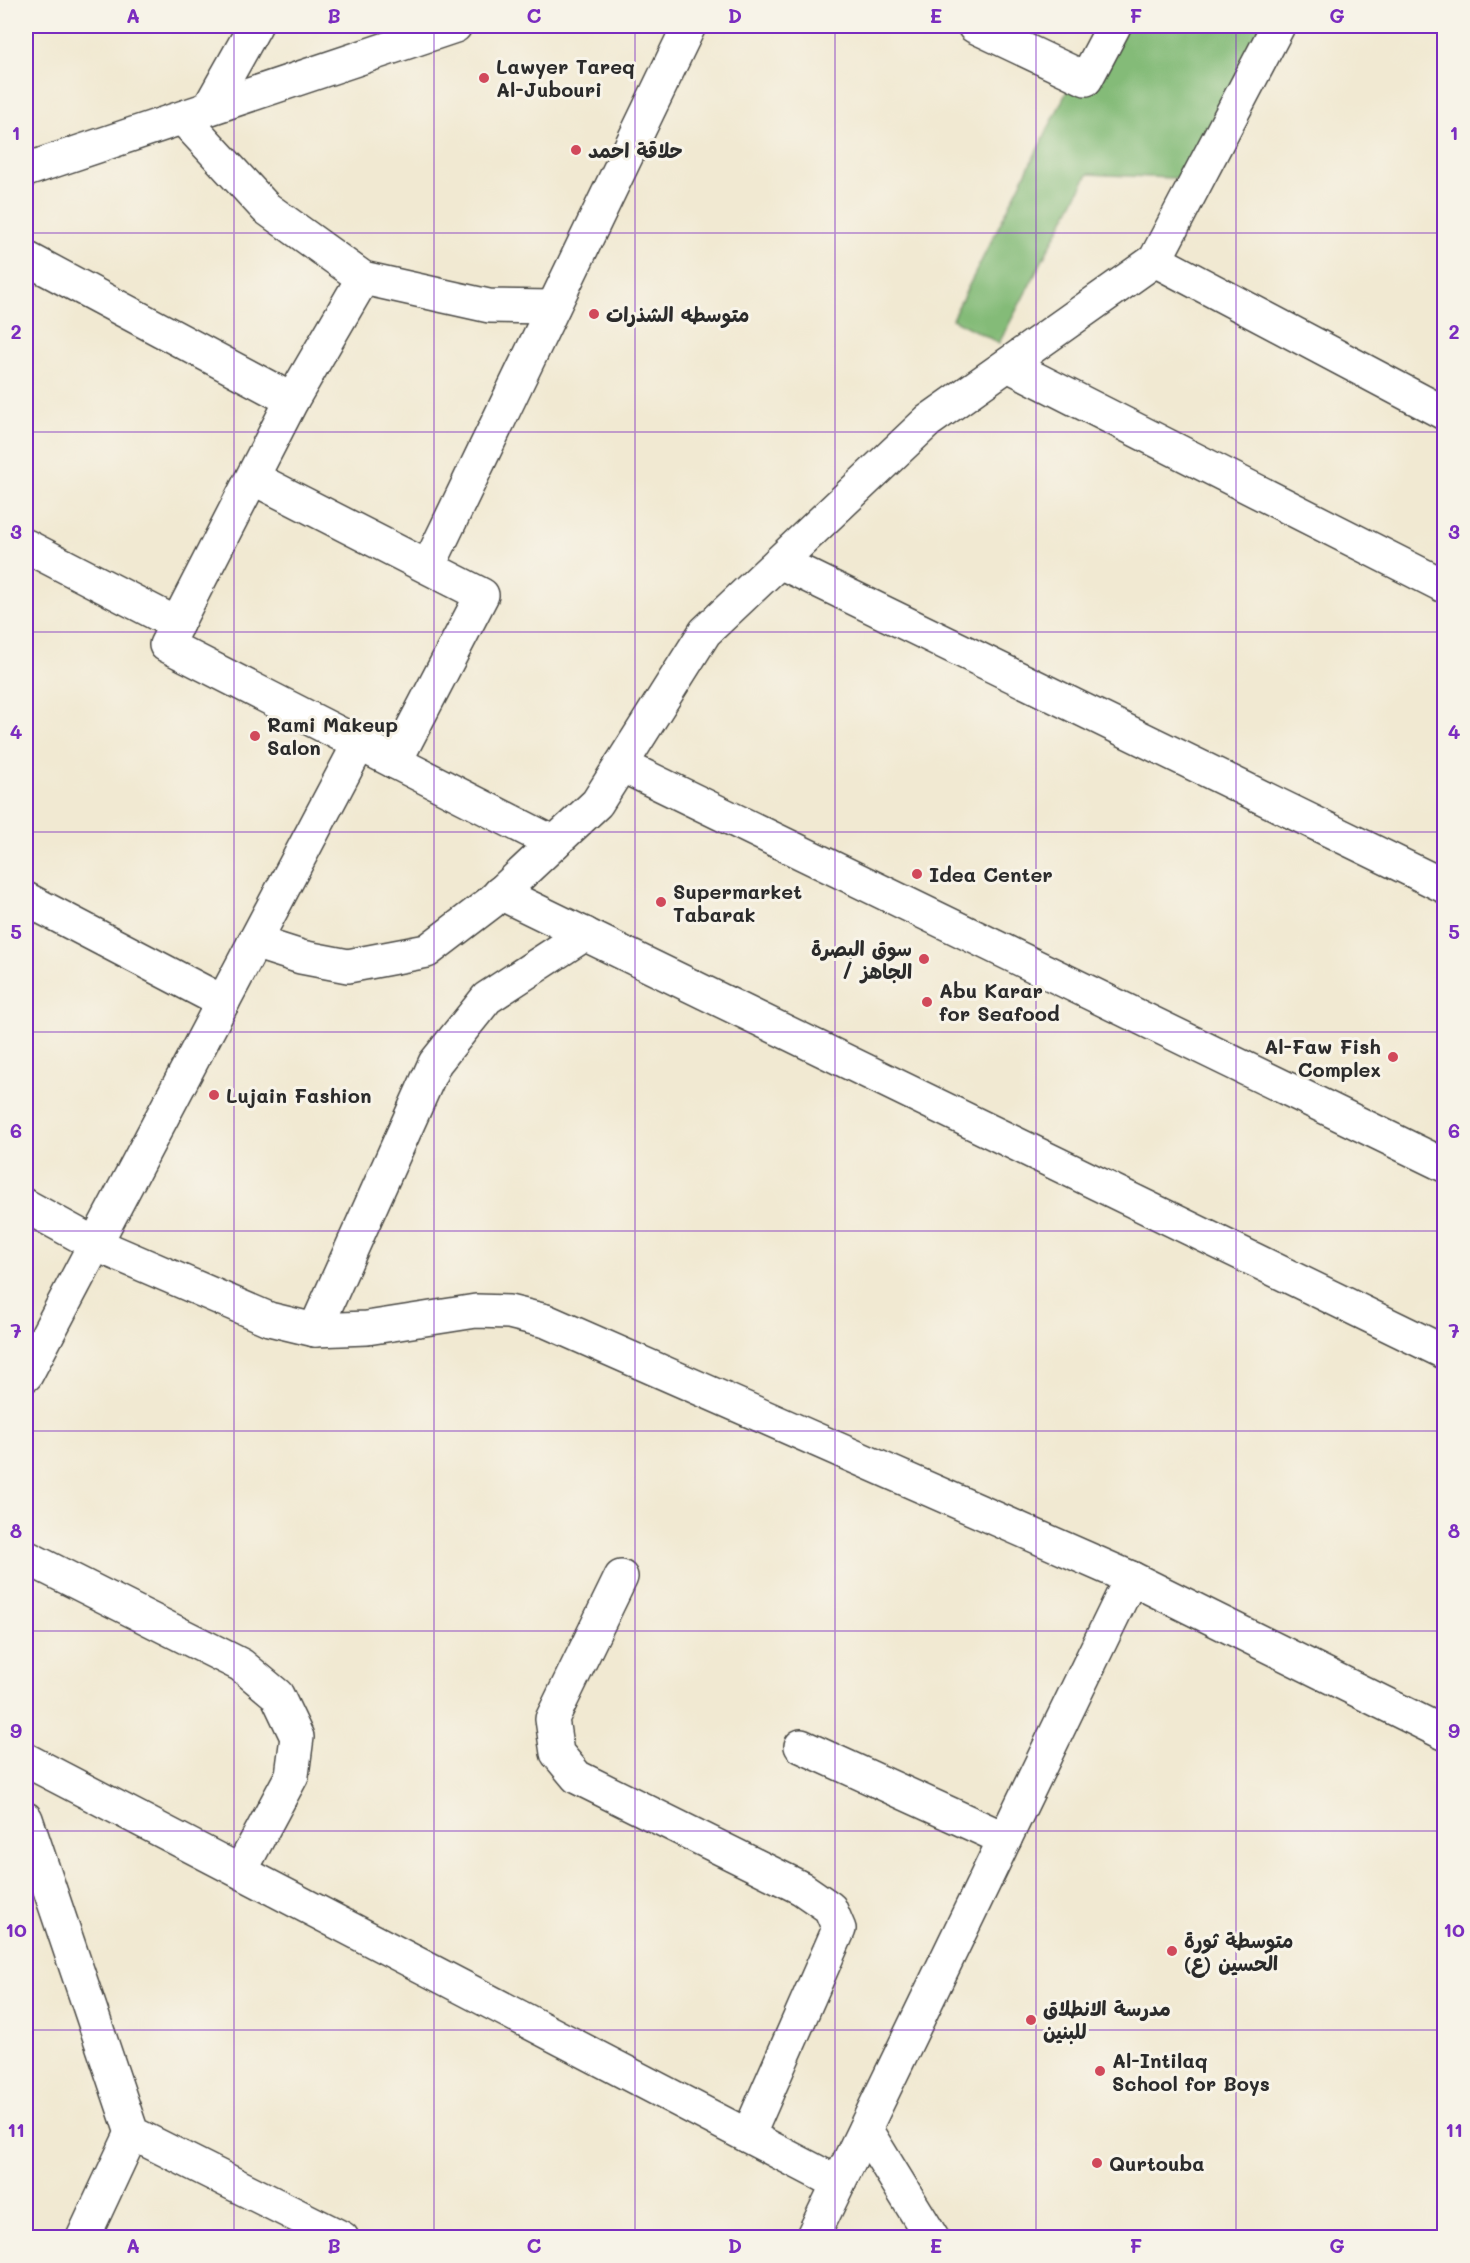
<svg xmlns="http://www.w3.org/2000/svg" width="1470" height="2263" font-family="Mali,'Playpen Sans Arabic',sans-serif">
	<style>
		.forest { fill: #84bb78; stroke: #587352; stroke-width: 1.5 }
		.lines { fill: none; stroke-linecap: round; stroke-linejoin: round }
		.minor-casing { stroke: #494844; stroke-width: 36 }
		.minor { stroke: #fff; stroke-width: 33 }
		.grid { fill: none; stroke: #7b2cbf; stroke-width: 1.5; stroke-opacity: 0.55 }
		.poi-dot { fill: #d1495b; stroke: #f7f3e8; stroke-width: 2 }
		.labels { text-anchor: middle; dominant-baseline: central; stroke-width: 6; stroke-linejoin: round; paint-order: stroke }
		.poi-label { font-size: 20px; font-weight: bold; fill: #2b2b2b; stroke: #f7f3e8; text-anchor: start }
		.neatline { fill: none; stroke: #7b2cbf; stroke-width: 2 }
		.grid-label { font-size: 20px; text-anchor: middle; font-weight: bold; fill: #7b2cbf }
	</style>
	<rect width="100%" height="100%" fill="#f7f3e8"/>
	<filter id="ink" filterUnits="userSpaceOnUse"><feTurbulence type="fractalNoise" baseFrequency=".0167" numOctaves="2"/><feDisplacementMap in="SourceGraphic" scale="12" xChannelSelector="R" yChannelSelector="G"/><feConvolveMatrix kernelMatrix="1 2 1 2 8 2 1 2 1" color-interpolation-filters="sRGB"/></filter>
	<filter id="wash" filterUnits="userSpaceOnUse"><feTurbulence type="fractalNoise" baseFrequency=".008" numOctaves="4" result="noise"/><feDisplacementMap in="SourceGraphic" scale="24" xChannelSelector="R" yChannelSelector="G"/><feGaussianBlur stdDeviation="1.35" result="paint"/><feColorMatrix in="noise" values="0 0 0 0 0 0 0 0 0 0 0 0 0 0 0 0 0 1.4 0 .05"/><feComposite in="paint" operator="in"/></filter>
	<g filter="url(#wash)">
		<rect width="100%" height="100%" fill="#f1e9d2"/>
		<path class="forest" d="M 1100,26 L 1269,26 L 1193,179 L 1088,174 L 999,343 L 952,319 Z"/>
	</g>
	<g filter="url(#ink)">
		<g class="lines">
			<g class="minor-casing">
				<g id="minor">
					<path d="M 974,26 L 1086,79 L 1114,26"/>
					<path d="M 209,108 L 255,26"/>
					<path d="M 183,118 L 266,208 L 363,278 L 489,306 L 553,307"/>
					<path d="M 26,170 L 455,26"/>
					<path d="M 26,258 L 292,400"/>
					<path d="M 1155,260 L 1444,413"/>
					<path d="M 1008,365 L 1444,586"/>
					<path d="M 253,478 L 482,595 L 395,762 L 166,645 L 292,400 L 363,278"/>
					<path d="M 26,546 L 177,624"/>
					<path d="M 780,562 L 1444,886"/>
					<path d="M 428,567 L 689,26"/>
					<path d="M 395,762 L 554,843"/>
					<path d="M 621,765 L 1444,1165"/>
					<path d="M 500,893 L 1444,1352"/>
					<path d="M 26,899 L 223,1002"/>
					<path d="M 254,942 L 301,957 L 348,966 L 427,951 L 490,903 L 597,803 L 705,632 L 928,421 L 1155,260 L 1278,26"/>
					<path d="M 26,1206 L 95,1244 L 269,1319 L 315,1330 L 367,1328 L 476,1311 L 509,1312 L 546,1321 L 1131,1578 L 1444,1733"/>
					<path d="M 315,1330 L 435,1063 L 487,998 L 585,934"/>
					<path d="M 26,1375 L 359,744"/>
					<path d="M 26,1557 L 241,1665 L 277,1695 L 297,1737 L 292,1775 L 241,1870"/>
					<path d="M 621,1577 L 552,1719 L 557,1753 L 577,1777 L 801,1888 L 830,1908 L 839,1929 L 748,2136"/>
					<path d="M 801,1746 L 1005,1839"/>
					<path d="M 26,1760 L 838,2183"/>
					<path d="M 26,1819 L 132,2133 L 342,2238"/>
					<path d="M 865,2129 L 932,2238"/>
					<path d="M 83,2238 L 132,2133"/>
					<path d="M 812,2238 L 1131,1578"/>
				</g>
			</g>
			<use href="#minor" class="minor"/>
		</g>
	</g>
	<path class="grid" d="M 234,26 L 234,2238M 434,26 L 434,2238M 635,26 L 635,2238M 835,26 L 835,2238M 1036,26 L 1036,2238M 1236,26 L 1236,2238M 26,233 L 1444,233M 26,432 L 1444,432M 26,632 L 1444,632M 26,832 L 1444,832M 26,1032 L 1444,1032M 26,1231 L 1444,1231M 26,1431 L 1444,1431M 26,1631 L 1444,1631M 26,1831 L 1444,1831M 26,2030 L 1444,2030"/>
	<g class="poi-dot">
		<circle cx="484" cy="78" r="6"/>
		<circle cx="576" cy="150" r="6"/>
		<circle cx="594" cy="314" r="6"/>
		<circle cx="255" cy="736" r="6"/>
		<circle cx="917" cy="874" r="6"/>
		<circle cx="661" cy="902" r="6"/>
		<circle cx="924" cy="959" r="6"/>
		<circle cx="927" cy="1002" r="6"/>
		<circle cx="1393" cy="1057" r="6"/>
		<circle cx="214" cy="1095" r="6"/>
		<circle cx="1172" cy="1951" r="6"/>
		<circle cx="1031" cy="2020" r="6"/>
		<circle cx="1100" cy="2071" r="6"/>
		<circle cx="1097" cy="2163" r="6"/>
	</g>
	<g class="labels">
		<g class="poi-label">
			<text x="496" y="66">Lawyer Tareq<tspan x="496" dy="23">Al-Jubouri</tspan></text>
			<text x="588" y="150">حلاقة احمد</text>
			<text x="606" y="314">متوسطه الشذرات</text>
			<text x="267" y="724">Rami Makeup<tspan x="267" dy="23">Salon</tspan></text>
			<text x="929" y="874">Idea Center</text>
			<text x="673" y="891">Supermarket<tspan x="673" dy="23">Tabarak</tspan></text>
			<text x="912" y="948" text-anchor="end">سوق البصرة<tspan x="912" dy="23">/ الجاهز</tspan></text>
			<text x="939" y="990">Abu Karar<tspan x="939" dy="23">for Seafood</tspan></text>
			<text x="1381" y="1046" text-anchor="end">Al-Faw Fish<tspan x="1381" dy="23">Complex</tspan></text>
			<text x="226" y="1095">Lujain Fashion</text>
			<text x="1184" y="1940">متوسطة ثورة<tspan x="1184" dy="23">الحسين (ع)</tspan></text>
			<text x="1043" y="2008">مدرسة الانطلاق<tspan x="1043" dy="23">للبنين</tspan></text>
			<text x="1112" y="2060">Al-Intilaq<tspan x="1112" dy="23">School for Boys</tspan></text>
			<text x="1109" y="2163">Qurtouba</text>
		</g>
	</g>
	<rect width="1470" height="2263" fill="none" stroke="#f7f3e8" stroke-width="66"/>
	<rect x="33" y="33" width="1404" height="2197" class="neatline"/>
	<g class="grid-label">
		<text x="133" y="23">A</text>
		<text x="334" y="23">B</text>
		<text x="534" y="23">C</text>
		<text x="735" y="23">D</text>
		<text x="936" y="23">E</text>
		<text x="1136" y="23">F</text>
		<text x="1337" y="23">G</text>
		<text x="16" y="140">1</text>
		<text x="1454" y="140">1</text>
		<text x="16" y="339">2</text>
		<text x="1454" y="339">2</text>
		<text x="16" y="539">3</text>
		<text x="1454" y="539">3</text>
		<text x="16" y="739">4</text>
		<text x="1454" y="739">4</text>
		<text x="16" y="939">5</text>
		<text x="1454" y="939">5</text>
		<text x="16" y="1138">6</text>
		<text x="1454" y="1138">6</text>
		<text x="16" y="1338">7</text>
		<text x="1454" y="1338">7</text>
		<text x="16" y="1538">8</text>
		<text x="1454" y="1538">8</text>
		<text x="16" y="1738">9</text>
		<text x="1454" y="1738">9</text>
		<text x="16" y="1937">10</text>
		<text x="1454" y="1937">10</text>
		<text x="16" y="2137">11</text>
		<text x="1454" y="2137">11</text>
		<text x="133" y="2253">A</text>
		<text x="334" y="2253">B</text>
		<text x="534" y="2253">C</text>
		<text x="735" y="2253">D</text>
		<text x="936" y="2253">E</text>
		<text x="1136" y="2253">F</text>
		<text x="1337" y="2253">G</text>
	</g>
</svg>
